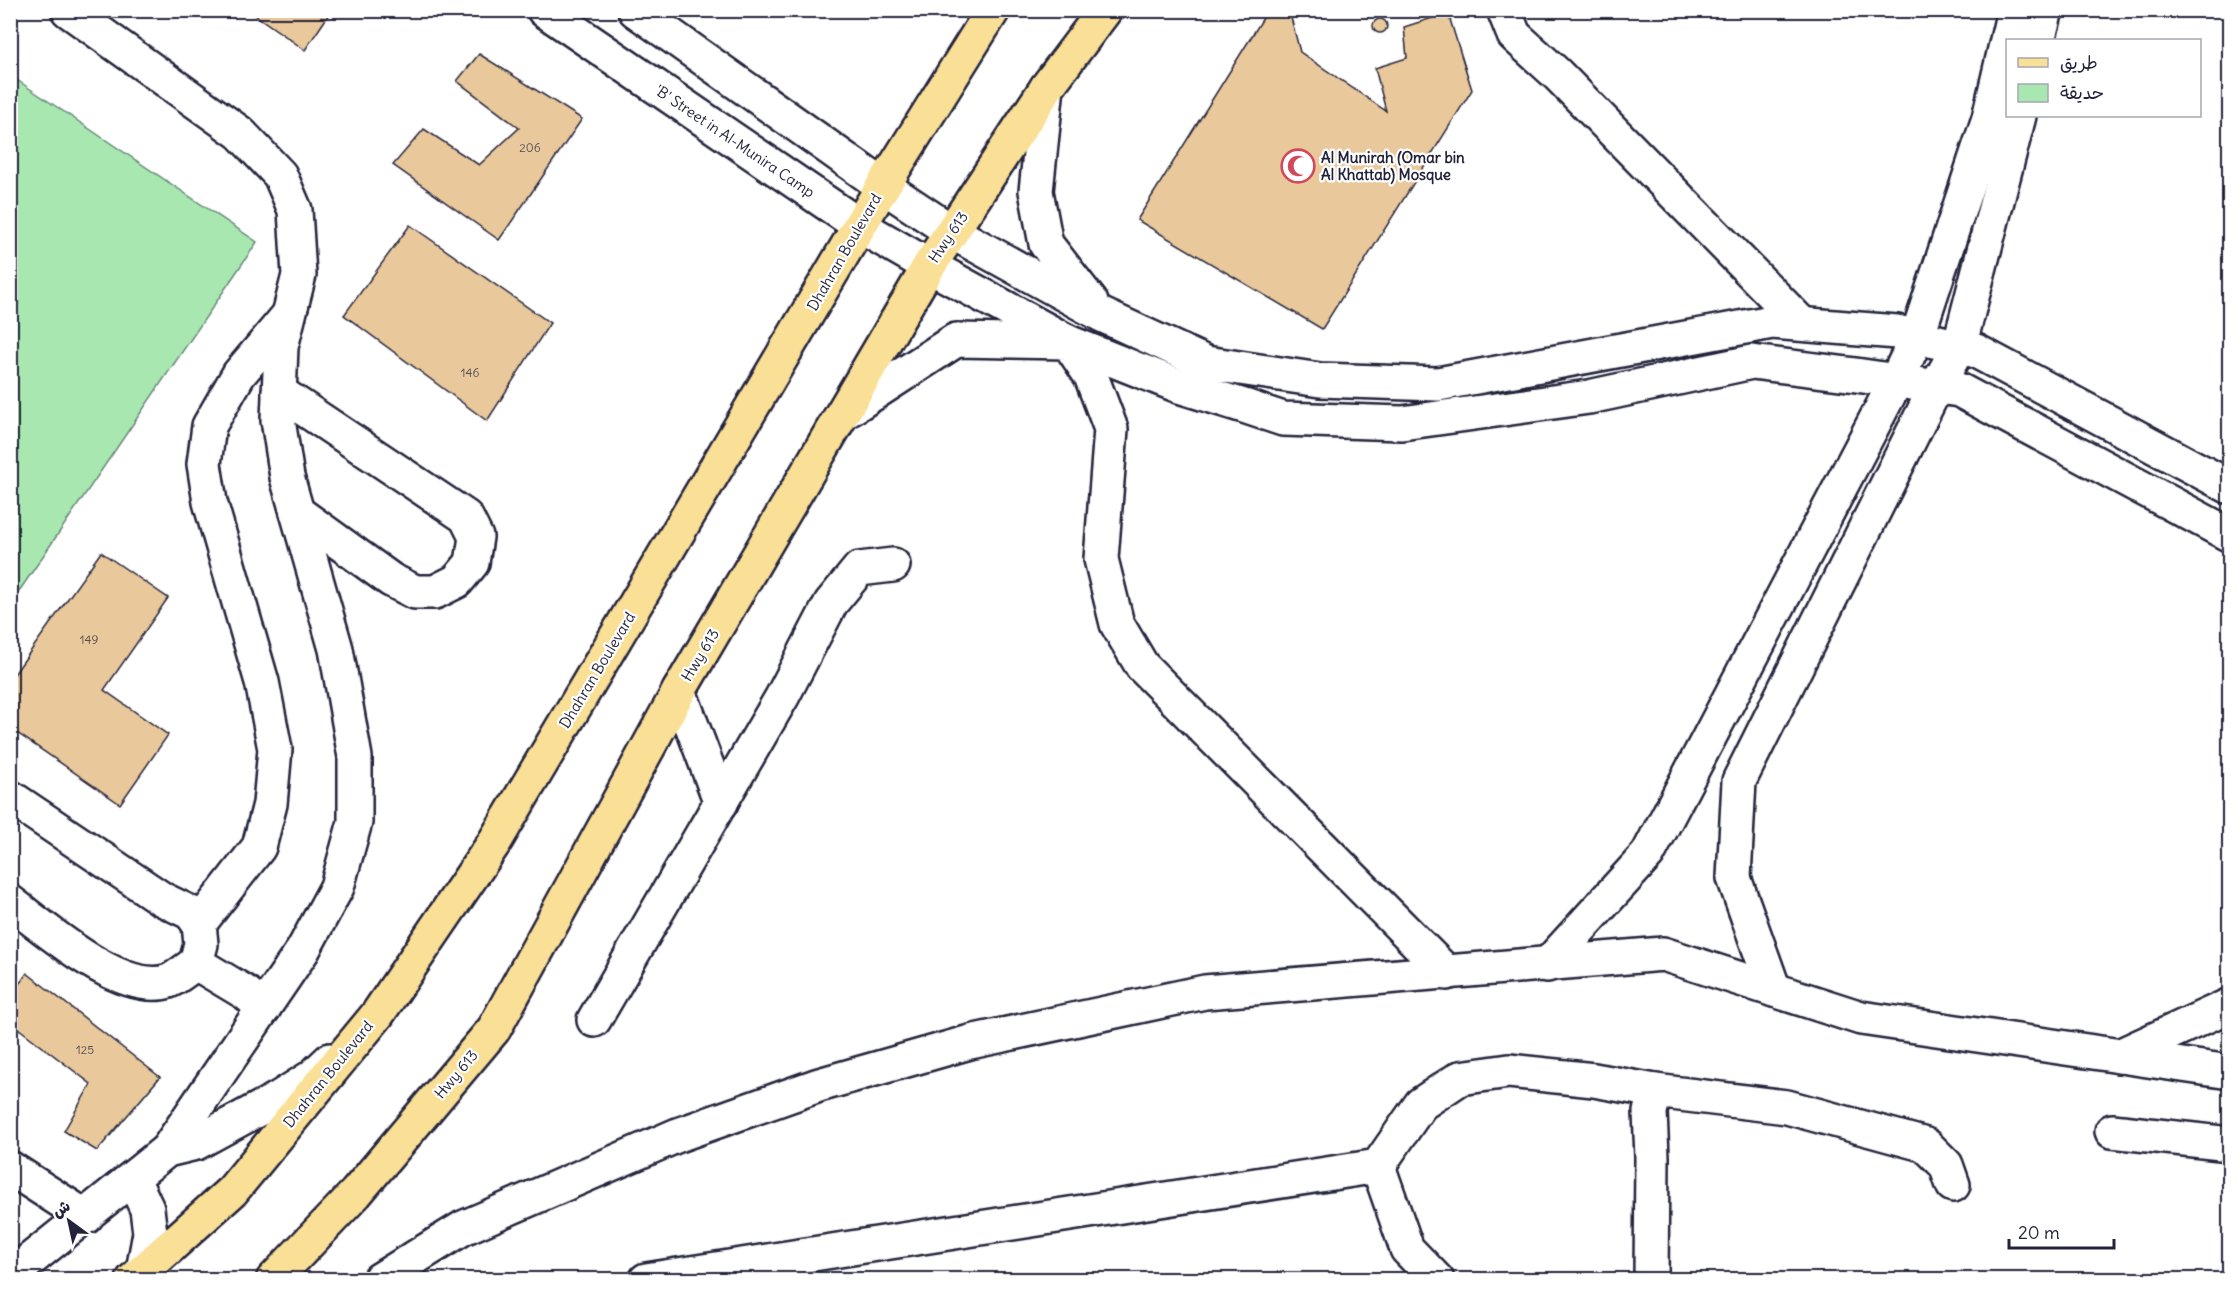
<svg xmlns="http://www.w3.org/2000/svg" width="2240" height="1290" font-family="Delius,'Playpen Sans Arabic',sans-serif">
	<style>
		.green { fill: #a8e8b0; stroke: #658576; stroke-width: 1.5 }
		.building { fill: #e9c99b; stroke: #22223b; stroke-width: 1.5 }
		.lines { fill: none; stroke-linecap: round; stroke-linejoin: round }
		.minor-casing { stroke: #22223b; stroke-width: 38 }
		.major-casing { stroke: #22223b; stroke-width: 38 }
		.minor { stroke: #fff; stroke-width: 33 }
		.major { stroke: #fadf96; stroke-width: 33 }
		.labels { text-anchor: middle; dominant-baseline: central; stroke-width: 4.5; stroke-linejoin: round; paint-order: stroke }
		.number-label { font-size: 12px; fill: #544c53 }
		.street-label { font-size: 15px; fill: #22223b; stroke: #fff }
		.poi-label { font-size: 15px; font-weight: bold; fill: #22223b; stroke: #fff; text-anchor: start }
	</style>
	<rect width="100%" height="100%" fill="#fff"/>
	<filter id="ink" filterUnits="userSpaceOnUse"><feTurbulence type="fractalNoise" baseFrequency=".0167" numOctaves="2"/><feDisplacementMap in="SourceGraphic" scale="12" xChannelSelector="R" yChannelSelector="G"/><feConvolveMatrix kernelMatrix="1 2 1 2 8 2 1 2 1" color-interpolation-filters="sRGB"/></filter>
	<g filter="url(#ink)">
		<path class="green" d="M 11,76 L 257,242 L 11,603 L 10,76 Z"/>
		<g class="building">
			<path d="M 248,10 L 332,10 L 305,50 Z"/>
			<path d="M 1268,10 L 1289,10 L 1300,52 L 1386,111 L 1375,68 L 1407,58 L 1404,27 L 1448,13 L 1472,90 L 1322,329 L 1137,220 Z"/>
			<circle cx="1380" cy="26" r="7"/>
			<path d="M 479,54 L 582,119 L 499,240 L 393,165 L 424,129 L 479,165 L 519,128 L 457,81 Z"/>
			<path d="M 410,225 L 550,323 L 487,421 L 344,315 Z"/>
			<path d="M 101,552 L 168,598 L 104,690 L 168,735 L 120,804 L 10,728 L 10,680 Z"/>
			<path d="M 27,973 L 160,1077 L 97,1151 L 64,1131 L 91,1084 L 10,1022 L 10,997 Z"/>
		</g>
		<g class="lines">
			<g class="minor-casing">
				<g id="minor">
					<path d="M 68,10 L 240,133 L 280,175 L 295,210 L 299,275 L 281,347 L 278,420 L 287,477 L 336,649 L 355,757 L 355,822 L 337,887 L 303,950 L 167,1150"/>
					<path d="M 544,10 L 860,226 L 929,266 L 1068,342 L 1179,386 L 1244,406 L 1283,419 L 1402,423 L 1589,397 L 1752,362 L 1856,375 L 1959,390 L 2230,535"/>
					<path d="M 635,10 L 883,186 L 952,232 L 1102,315 L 1206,363 L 1320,380 L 1438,384 L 1772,322 L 1897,332 L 1976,351 L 2230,487"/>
					<path d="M 1504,10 L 1514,35 L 1557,74 L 1802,324"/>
					<path d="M 2038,40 L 2046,10"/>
					<path d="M 1047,87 L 1036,191 L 1046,244 L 1091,302"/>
					<path d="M 279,392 L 466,517 L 476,537 L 472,563 L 457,581 L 435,592 L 415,592 L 391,580 L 297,512"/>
					<path d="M 842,414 L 956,340 L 1068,342 L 1091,376 L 1111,429 L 1101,559 L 1117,624 L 1142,666 L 1447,973"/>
					<path d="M 679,691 L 721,803"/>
					<path d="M 10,797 L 162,899 L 191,913 L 199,924 L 201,944 L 196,963 C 188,968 178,977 169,981 C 122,997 46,929 10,902"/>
					<path d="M 199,924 L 259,847 L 270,804 L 275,749 L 262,682 L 210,502 L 204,464 L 209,426 L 239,374 L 287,317"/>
					<path d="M 196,963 L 246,993 L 264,1008"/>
					<path d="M 1547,965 L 1648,854 L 1896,381 L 1917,337 L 1989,118 L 2014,10"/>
					<path d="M 1774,990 L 1734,878 L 1739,781 L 1936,387 L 1959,347 L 2019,116"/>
					<path d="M 594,1020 L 782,697 L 831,603 L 859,569 L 893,565"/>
					<path d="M 2119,1056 L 2230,1005"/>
					<path d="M 2112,1131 L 2230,1144"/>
					<path d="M 1378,1166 L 1407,1249 L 1437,1280"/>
					<path d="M 10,1168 L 86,1217"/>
					<path d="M 133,1179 L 147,1209 L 150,1233 L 143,1271"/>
					<path d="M 10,1276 L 167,1150 L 196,1143 L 279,1098 L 312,1077 L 330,1060"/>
					<path d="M 379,1280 L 463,1228 L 678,1135 L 819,1085 L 970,1042 L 1205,992 L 1663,954 L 1861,1018 L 2230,1072"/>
					<path d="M 646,1280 L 1378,1166 L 1421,1104 L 1460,1078 L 1509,1071 L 1594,1080 L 1655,1091 L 1787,1107 L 1926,1145 L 1946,1165 L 1953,1185"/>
					<path d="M 1651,1280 L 1652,1157 L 1650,1112 L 1655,1091"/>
				</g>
			</g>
			<g class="major-casing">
				<g id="major">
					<path d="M 133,1280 L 232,1191 L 377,1015 L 494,843 L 883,186 L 993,10"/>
					<path d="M 273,1280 L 356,1193 L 494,1029 L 679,691 L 929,266 L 1047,87 L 1105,10"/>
				</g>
			</g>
			<use href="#minor" class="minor"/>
			<use href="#major" class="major"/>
		</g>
	</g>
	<defs>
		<g id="mosque-ring" transform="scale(1.725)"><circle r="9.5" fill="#fff" stroke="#d1495b" stroke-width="1.5"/><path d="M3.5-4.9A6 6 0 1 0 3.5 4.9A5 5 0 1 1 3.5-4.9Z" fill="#d1495b"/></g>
	</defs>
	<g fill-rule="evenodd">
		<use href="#mosque-ring" x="1298" y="166"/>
	</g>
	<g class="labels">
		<g class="number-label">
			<text x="530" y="147">206</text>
			<text x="470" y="372">146</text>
			<text x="89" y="639">149</text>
			<text x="85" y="1049">125</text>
		</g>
		<g class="street-label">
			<text transform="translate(735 141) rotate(34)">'B' Street in Al-Munira Camp</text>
			<text transform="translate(948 237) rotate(-56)">Hwy 613</text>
			<text transform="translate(844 252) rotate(-60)">Dhahran Boulevard</text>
			<text transform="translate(700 655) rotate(-59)">Hwy 613</text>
			<text transform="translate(597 670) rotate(-59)">Dhahran Boulevard</text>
			<text transform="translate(328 1074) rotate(-51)">Dhahran Boulevard</text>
			<text transform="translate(456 1074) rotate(-50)">Hwy 613</text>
		</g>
		<g class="poi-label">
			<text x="1321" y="157">Al Munirah (Omar bin<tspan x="1321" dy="17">Al Khattab) Mosque</tspan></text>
		</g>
	</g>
	<rect width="2240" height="1290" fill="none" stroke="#fff" stroke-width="36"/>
	<rect x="18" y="18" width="2204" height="1254" fill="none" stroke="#22223b" stroke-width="2" filter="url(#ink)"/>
	<rect x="2006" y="39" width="195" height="78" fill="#ffffff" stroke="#a7a7b1" stroke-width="1.5"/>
	<rect x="2018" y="58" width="30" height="9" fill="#fadf96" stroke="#a7a7b1" stroke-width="1.5"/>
	<text x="2060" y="69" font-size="18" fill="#22223b">طريق</text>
	<rect x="2018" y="84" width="30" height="18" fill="#a8e8b0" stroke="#a7a7b1" stroke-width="1.5"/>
	<text x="2060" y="99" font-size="18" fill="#22223b">حديقة</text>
	<g transform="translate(69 1221) rotate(327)" stroke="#ffffff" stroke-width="4.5" paint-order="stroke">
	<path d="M0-4.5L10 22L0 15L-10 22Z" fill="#22223b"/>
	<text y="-9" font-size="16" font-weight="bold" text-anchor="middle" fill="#22223b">ش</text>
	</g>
	<path d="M2009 1239v9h105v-9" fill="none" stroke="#22223b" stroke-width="3"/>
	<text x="2018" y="1239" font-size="18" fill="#22223b" stroke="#ffffff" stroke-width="4.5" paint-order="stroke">20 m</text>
</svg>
